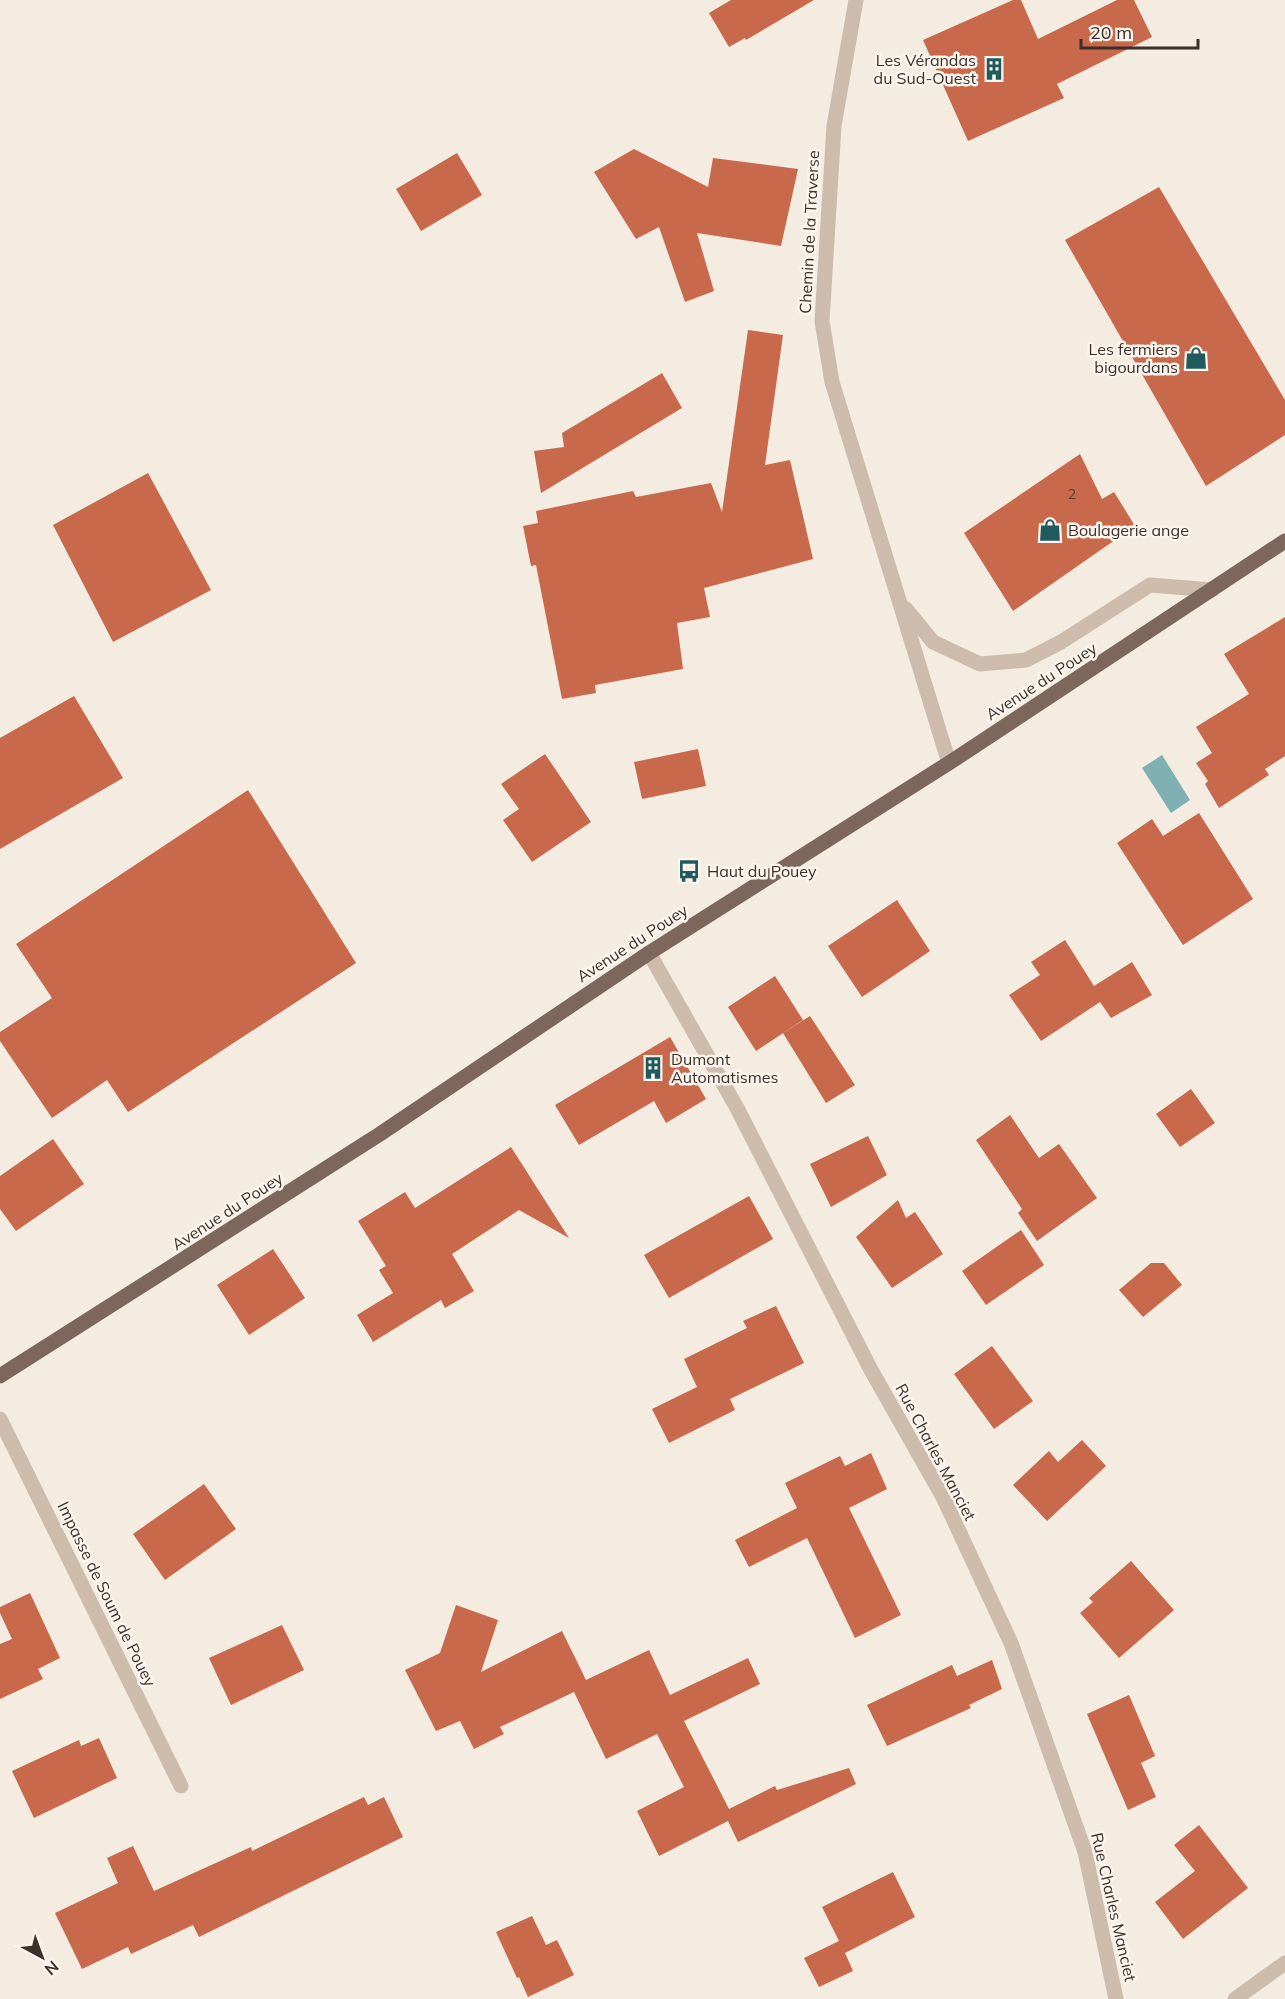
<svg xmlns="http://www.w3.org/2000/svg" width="1285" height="1999" font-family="Mulish,sans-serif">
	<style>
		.water { fill: #7fb0b2 }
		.building { fill: #c8694b }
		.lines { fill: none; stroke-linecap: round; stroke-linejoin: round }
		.street { stroke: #cdbbac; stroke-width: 15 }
		.primary { stroke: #7d675c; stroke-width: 15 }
		.labels { text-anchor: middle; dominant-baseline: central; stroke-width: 5; stroke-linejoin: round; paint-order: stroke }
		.number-label { font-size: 14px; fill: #5e3e33 }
		.poi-label { font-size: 16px; fill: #3b302b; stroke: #fbf5ee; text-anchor: start }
		.street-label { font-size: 16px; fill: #3b302b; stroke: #fbf5ee }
	</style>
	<rect width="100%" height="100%" fill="#f4ebe1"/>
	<path class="water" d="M 1162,755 L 1190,800 L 1171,813 L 1142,768 Z"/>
	<g class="building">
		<path d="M 731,0 L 814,0 L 746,40 L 745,38 L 729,47 L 709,13 Z"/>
		<path d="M 1013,0 L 1021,0 L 1038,39 L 1117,0 L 1134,0 L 1152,37 L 1057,84 L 1064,98 L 968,141 L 923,40 Z"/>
		<path d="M 634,149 L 708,187 L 713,158 L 798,169 L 781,246 L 697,233 L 714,291 L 685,302 L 659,227 L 636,239 L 594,172 Z"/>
		<path d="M 457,153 L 482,195 L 421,231 L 396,189 Z"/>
		<path d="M 1159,187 L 1285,400 L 1285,435 L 1206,486 L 1065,240 Z"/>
		<path d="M 748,330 L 783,335 L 765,465 L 790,460 L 813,559 L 704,588 L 710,617 L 677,623 L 683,669 L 595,685 L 596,693 L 562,699 L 536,565 L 531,566 L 523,526 L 538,523 L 536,511 L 633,491 L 636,497 L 711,483 L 722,512 Z"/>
		<path d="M 662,373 L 682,408 L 541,493 L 534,451 L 564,447 L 562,433 Z"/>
		<path d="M 1080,454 L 1102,499 L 1114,492 L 1135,526 L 1013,611 L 964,533 Z"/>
		<path d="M 148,473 L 211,590 L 113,642 L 53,525 Z"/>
		<path d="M 1285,617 L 1285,756 L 1265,769 L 1269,775 L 1219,808 L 1205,784 L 1208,781 L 1196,763 L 1212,753 L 1196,727 L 1249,694 L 1224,654 Z"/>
		<path d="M 74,696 L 123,778 L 0,849 L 0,738 Z"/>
		<path d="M 698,749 L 706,786 L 642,799 L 634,762 Z"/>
		<path d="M 545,754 L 591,822 L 532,862 L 503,820 L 519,809 L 501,784 Z"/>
		<path d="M 248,790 L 356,963 L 128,1112 L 107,1080 L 52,1118 L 0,1041 L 0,1032 L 52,998 L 16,944 Z"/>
		<path d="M 1199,813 L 1253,899 L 1183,945 L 1117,843 L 1152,819 L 1163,836 Z"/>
		<path d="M 897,900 L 930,951 L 862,997 L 828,946 Z"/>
		<path d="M 1065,940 L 1094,986 L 1132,962 L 1152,995 L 1111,1018 L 1100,1002 L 1041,1041 L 1009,995 L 1040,975 L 1031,962 Z"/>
		<path d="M 775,976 L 803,1020 L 756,1051 L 728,1007 Z"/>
		<path d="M 810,1016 L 855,1085 L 826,1103 L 783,1033 Z"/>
		<path d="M 670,1037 L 706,1099 L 666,1123 L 654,1101 L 579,1145 L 555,1105 Z"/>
		<path d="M 1191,1089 L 1215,1123 L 1180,1147 L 1156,1114 Z"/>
		<path d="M 1010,1115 L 1039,1158 L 1059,1144 L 1097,1198 L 1037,1241 L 1018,1213 L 1022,1209 L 976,1140 Z"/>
		<path d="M 868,1136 L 887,1175 L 831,1207 L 810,1164 Z"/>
		<path d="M 53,1139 L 84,1184 L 16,1231 L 0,1209 L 0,1176 Z"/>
		<path d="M 511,1147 L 569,1238 L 519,1210 L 452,1254 L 474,1291 L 445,1308 L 441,1300 L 373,1342 L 357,1315 L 393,1293 L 379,1270 L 386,1266 L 358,1221 L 405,1192 L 415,1208 Z"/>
		<path d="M 749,1196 L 773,1239 L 669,1298 L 644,1255 Z"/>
		<path d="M 898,1200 L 906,1218 L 915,1212 L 943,1254 L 892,1288 L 856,1237 Z"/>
		<path d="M 1021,1230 L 1044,1265 L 986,1305 L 962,1271 Z"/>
		<path d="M 273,1249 L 305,1298 L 249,1335 L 217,1285 Z"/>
		<path d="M 1151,1263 L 1164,1263 L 1182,1285 L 1143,1317 L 1119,1290 Z"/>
		<path d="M 776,1306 L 804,1363 L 730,1399 L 735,1410 L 669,1443 L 652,1409 L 697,1387 L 684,1359 L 747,1328 L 743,1321 Z"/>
		<path d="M 992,1346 L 1033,1401 L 994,1429 L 954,1374 Z"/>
		<path d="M 1082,1440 L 1106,1466 L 1047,1521 L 1013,1485 L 1049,1451 L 1058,1462 Z"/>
		<path d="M 871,1453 L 887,1489 L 849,1508 L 901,1615 L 855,1638 L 807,1538 L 749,1567 L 735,1540 L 797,1508 L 785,1483 L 840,1456 L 845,1466 Z"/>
		<path d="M 204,1484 L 236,1529 L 165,1580 L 133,1534 Z"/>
		<path d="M 1131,1561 L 1174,1610 L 1119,1658 L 1080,1613 L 1093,1602 L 1089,1598 Z"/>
		<path d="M 30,1593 L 60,1658 L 38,1669 L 43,1679 L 0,1699 L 0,1644 L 12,1639 L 0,1613 L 0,1607 Z"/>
		<path d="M 456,1605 L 498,1620 L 481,1672 L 562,1631 L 586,1680 L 649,1650 L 670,1695 L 748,1658 L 760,1684 L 684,1721 L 729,1809 L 775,1786 L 777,1790 L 849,1768 L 856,1784 L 738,1842 L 728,1821 L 659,1856 L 637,1811 L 684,1787 L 657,1734 L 606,1759 L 574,1692 L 500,1727 L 504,1734 L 474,1749 L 460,1721 L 436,1731 L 405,1670 L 440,1653 Z"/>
		<path d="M 282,1625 L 304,1670 L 231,1705 L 209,1658 Z"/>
		<path d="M 992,1660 L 1002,1689 L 969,1705 L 971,1708 L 887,1746 L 867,1705 L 952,1665 L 957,1676 Z"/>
		<path d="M 1129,1695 L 1155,1756 L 1141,1763 L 1156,1797 L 1128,1810 L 1087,1714 Z"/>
		<path d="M 99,1738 L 117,1778 L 34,1818 L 12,1771 L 79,1740 L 81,1746 Z"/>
		<path d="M 364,1797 L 368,1805 L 384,1797 L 403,1837 L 199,1937 L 193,1925 L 131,1954 L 128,1947 L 82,1969 L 55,1913 L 118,1883 L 107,1858 L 133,1846 L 154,1891 L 251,1847 L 252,1851 Z"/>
		<path d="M 1199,1825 L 1248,1888 L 1183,1939 L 1155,1902 L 1195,1871 L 1174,1845 Z"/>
		<path d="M 893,1872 L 915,1917 L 845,1953 L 853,1971 L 819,1987 L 804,1958 L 839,1941 L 822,1907 Z"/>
		<path d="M 532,1916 L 546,1945 L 557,1940 L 574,1975 L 528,1997 L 519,1977 L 517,1978 L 496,1932 Z"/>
	</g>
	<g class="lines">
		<g class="street">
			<path d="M 856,0 L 834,126 L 822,321 L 832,382 L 949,763"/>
			<path d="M 906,609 L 933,642 L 980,664 L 1026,660 L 1061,642 L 1150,585 L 1212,590"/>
			<path d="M 649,953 L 737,1108 L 871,1370 L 943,1497 L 1011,1643 L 1085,1852 L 1116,1999"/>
			<path d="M 0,1419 L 181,1786"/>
			<path d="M 1235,1999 L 1285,1963"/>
		</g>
		<path class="primary" d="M 0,1376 L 380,1134 L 649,953 L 949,763 L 1285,541"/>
	</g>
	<defs>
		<g id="building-bare" transform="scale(1.8)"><path d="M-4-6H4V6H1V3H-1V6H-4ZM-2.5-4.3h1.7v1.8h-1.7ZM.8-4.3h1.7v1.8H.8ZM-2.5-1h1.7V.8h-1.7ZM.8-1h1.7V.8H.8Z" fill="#1f5a5e" stroke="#fbf5ee" stroke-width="2.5" paint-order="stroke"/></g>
		<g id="shop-bare" transform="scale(1.8)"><path d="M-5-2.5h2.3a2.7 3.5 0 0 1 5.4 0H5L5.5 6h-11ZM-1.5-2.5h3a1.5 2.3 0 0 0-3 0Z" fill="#1f5a5e" stroke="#fbf5ee" stroke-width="2.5" paint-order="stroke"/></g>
		<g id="bus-bare" transform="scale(1.8)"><path d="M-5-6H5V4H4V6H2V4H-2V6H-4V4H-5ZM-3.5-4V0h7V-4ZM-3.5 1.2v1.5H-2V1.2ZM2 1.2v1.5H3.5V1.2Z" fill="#1f5a5e" stroke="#fbf5ee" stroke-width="2.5" paint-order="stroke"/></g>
	</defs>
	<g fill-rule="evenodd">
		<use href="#building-bare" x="994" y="69"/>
		<use href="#shop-bare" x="1196" y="358"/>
		<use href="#shop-bare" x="1050" y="530"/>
		<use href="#bus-bare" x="689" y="871"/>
		<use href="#building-bare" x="653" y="1068"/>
	</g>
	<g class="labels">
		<g class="number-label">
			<text x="1072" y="494">2</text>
		</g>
		<g class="poi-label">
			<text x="976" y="60" text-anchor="end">Les Vérandas<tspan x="976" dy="18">du Sud-Ouest</tspan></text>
			<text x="1178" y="349" text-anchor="end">Les fermiers<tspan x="1178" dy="18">bigourdans</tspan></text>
			<text x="1068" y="530">Boulagerie ange</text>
			<text x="707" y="871">Haut du Pouey</text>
			<text x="671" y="1059">Dumont<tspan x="671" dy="18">Automatismes</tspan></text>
		</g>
		<g class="street-label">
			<text transform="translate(809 232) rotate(-87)">Chemin de la Traverse</text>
			<text transform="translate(1041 681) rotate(-33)">Avenue du Pouey</text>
			<text transform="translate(632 943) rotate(-33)">Avenue du Pouey</text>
			<text transform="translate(227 1211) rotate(-33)">Avenue du Pouey</text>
			<text transform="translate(936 1452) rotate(62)">Rue Charles Manciet</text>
			<text transform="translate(107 1594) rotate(64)">Impasse de Soum de Pouey</text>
			<text transform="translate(1114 1907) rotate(77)">Rue Charles Manciet</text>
		</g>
	</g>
	<g transform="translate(42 1957) rotate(139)" stroke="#fbf5ee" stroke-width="4.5" paint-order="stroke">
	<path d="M0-4.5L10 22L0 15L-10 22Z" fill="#3b302b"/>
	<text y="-9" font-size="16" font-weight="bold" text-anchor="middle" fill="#3b302b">N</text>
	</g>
	<path d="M1081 39v9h117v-9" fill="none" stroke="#3b302b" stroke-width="3"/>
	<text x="1090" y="39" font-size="18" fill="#3b302b" stroke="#fbf5ee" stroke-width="4.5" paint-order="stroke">20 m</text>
</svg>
